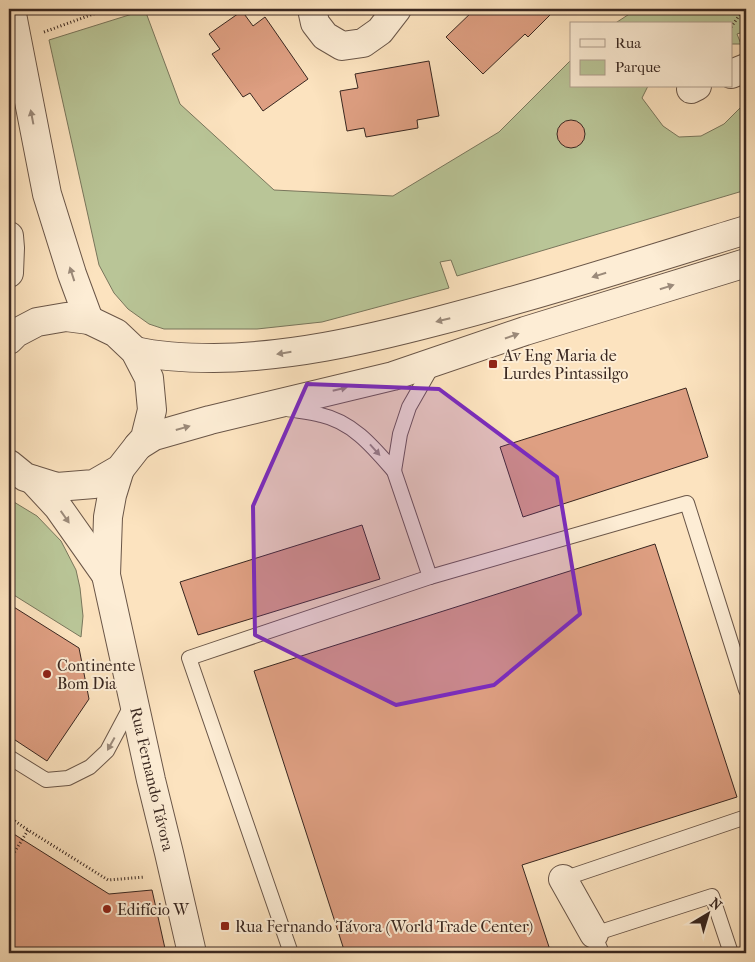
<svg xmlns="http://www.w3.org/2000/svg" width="755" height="962" font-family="'IM FELL French Canon',serif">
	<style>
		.green { fill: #b9c597; stroke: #79765c }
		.building { fill: #de9f82; stroke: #392720 }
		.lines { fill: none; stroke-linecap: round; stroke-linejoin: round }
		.service-casing { stroke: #6a5648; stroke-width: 16 }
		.minor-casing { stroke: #6a5648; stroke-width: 30 }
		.tertiary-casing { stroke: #6a5648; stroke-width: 30 }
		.path { stroke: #392720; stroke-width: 3; stroke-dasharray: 1 2.5; stroke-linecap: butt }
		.service { stroke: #fdedd5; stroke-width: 14 }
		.minor { stroke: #fdedd5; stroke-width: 28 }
		.tertiary { stroke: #fdedd5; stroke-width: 28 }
		.oneway { fill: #9b8a7a }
		.marked { fill: #7b2cbf; fill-opacity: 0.2; stroke: #7b2cbf; stroke-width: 4; stroke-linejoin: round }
		.poi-dot { fill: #8f2418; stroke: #fdedd5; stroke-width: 2 }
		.labels { text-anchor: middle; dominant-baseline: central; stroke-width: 4; stroke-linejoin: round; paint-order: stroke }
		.poi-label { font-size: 16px; fill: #392720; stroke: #fdedd5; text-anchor: start }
		.street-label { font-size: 16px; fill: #392720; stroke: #fdedd5 }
	</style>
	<rect width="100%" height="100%" fill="#fce3bf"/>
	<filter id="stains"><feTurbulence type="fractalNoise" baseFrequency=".004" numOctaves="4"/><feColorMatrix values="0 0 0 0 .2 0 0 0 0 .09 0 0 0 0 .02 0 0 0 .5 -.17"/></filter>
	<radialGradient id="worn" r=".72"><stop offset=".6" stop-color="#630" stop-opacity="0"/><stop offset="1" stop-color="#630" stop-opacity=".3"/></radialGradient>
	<g class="green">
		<path d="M 637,9 L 746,9 L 746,31 L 737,34 L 741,44 L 731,44 L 731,24 L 614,24 Z"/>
		<path d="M 145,10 L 180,104 L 274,190 L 393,196 L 499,132 L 571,60 L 571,86 L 648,86 L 642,98 L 663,126 L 679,137 L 701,136 L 724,124 L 742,106 L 746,117 L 746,190 L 457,276 L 451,260 L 440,262 L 449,288 L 322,322 L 257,329 L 164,329 L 149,324 L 128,309 L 114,293 L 99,265 L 49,40 Z"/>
		<path d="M 9,499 L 37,516 L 61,541 L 76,570 L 80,588 L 83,616 L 81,637 L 9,592 Z"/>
	</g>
	<g class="building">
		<path d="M 475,9 L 556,9 L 528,37 L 525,34 L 483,74 L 446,37 Z"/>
		<path d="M 242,11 L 253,26 L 265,17 L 308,79 L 263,111 L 250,93 L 243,97 L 212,54 L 220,49 L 209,34 Z"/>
		<path d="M 429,61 L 439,116 L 417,120 L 418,128 L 366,137 L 364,128 L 347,131 L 340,91 L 358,88 L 355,74 Z"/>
		<circle cx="571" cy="134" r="14"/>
		<path d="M 686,388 L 708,457 L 523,517 L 500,447 Z"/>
		<path d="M 362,525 L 380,579 L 198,635 L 180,582 Z"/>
		<path d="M 655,544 L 737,797 L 522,865 L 551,953 L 345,953 L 254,671 Z"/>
		<path d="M 9,604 L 79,648 L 89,699 L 47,761 L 9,736 Z"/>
		<path d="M 9,831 L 109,894 L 152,890 L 166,953 L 9,953 Z"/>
	</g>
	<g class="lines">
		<g class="service-casing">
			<g id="service">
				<path d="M 287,409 C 298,411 310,412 321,415 C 353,422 374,448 394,471 L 400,434 L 409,407 L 433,365"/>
				<path d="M 430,577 L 687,503 L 746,690"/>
				<path d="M 9,757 L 46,780 L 68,778 L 90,767 L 107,751 L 132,704"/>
				<path d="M 563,879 L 746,817"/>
				<path d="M 291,953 L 189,658 L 430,577 L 394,471"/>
				<path d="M 602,953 L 594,934 L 712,896 L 731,953"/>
			</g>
		</g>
		<g class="minor-casing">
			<g id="minor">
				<path d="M 312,9 L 315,23 L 325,36 L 342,46 L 363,43 L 380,31 L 397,9"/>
				<path d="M 731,74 L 746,68"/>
				<path d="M 691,89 L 697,86"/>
				<path d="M 120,469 L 112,495 L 108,517 L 106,575 L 151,780 L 169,853 L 192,953"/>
				<path d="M 33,480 L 58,507 L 106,575"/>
				<path d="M 563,879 L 594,934"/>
			</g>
		</g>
		<g class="tertiary-casing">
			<g id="tertiary">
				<path d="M 11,9 L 47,194 L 72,274 L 89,320"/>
				<path d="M 9,236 L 10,248 L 9,273"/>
				<path d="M 9,340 L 16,333 L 37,322 L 66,317 L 89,320 L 116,333 L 135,351 L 149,378 L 152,410 L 145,438 L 138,446 L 120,469 L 94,484 L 57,487 L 25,477 L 9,464"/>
				<path d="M 135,351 C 161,357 187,358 214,358 C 290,357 361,341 434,322 C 539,295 642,262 746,230"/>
				<path d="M 138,446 L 154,436 L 210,420 L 393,376 L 525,331 L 746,263"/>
			</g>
		</g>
		<g class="path">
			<path d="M 731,27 L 744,9"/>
			<path d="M 44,32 L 107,9"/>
			<path d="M 9,817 L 28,830"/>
			<path d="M 9,861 L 28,830 L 108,880 L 145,877"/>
		</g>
		<use href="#service" class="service"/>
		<use href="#minor" class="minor"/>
		<use href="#tertiary" class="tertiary"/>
	</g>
	<defs><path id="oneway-solid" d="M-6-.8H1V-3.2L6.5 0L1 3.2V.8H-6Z" transform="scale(1.25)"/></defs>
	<g class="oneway">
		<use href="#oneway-solid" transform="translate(32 117) rotate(-101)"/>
		<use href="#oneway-solid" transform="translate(72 274) rotate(-108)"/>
		<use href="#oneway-solid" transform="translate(599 275) rotate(163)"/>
		<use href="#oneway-solid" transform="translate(667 287) rotate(-17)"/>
		<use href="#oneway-solid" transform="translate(443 320) rotate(166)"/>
		<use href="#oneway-solid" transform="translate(512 336) rotate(-19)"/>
		<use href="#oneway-solid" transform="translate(284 353) rotate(171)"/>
		<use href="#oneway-solid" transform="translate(340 389) rotate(-13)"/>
		<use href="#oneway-solid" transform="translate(183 428) rotate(-16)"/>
		<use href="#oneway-solid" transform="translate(375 450) rotate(48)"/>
		<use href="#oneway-solid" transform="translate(65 517) rotate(55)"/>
		<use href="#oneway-solid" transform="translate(111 744) rotate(119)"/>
	</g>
	<path class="marked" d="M 307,384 L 439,389 L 557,477 L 580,614 L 494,685 L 396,705 L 255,635 L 253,506 Z"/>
	<g class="poi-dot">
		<rect x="488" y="359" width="10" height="10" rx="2.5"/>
		<circle cx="47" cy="674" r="5"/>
		<circle cx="107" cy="909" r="5"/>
		<rect x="220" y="921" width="10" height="10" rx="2.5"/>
	</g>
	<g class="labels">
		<g class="poi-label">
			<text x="503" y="355">Av Eng Maria de<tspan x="503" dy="18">Lurdes Pintassilgo</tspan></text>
			<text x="57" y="665">Continente<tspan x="57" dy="18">Bom Dia</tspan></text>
			<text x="117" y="909">Edifício W</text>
			<text x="235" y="926">Rua Fernando Távora (World Trade Center)</text>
		</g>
		<g class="street-label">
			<text transform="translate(152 779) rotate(77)">Rua Fernando Távora</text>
		</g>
	</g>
	<rect width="755" height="962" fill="none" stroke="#fce3bf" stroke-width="30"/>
	<rect x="10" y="10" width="735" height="942" fill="none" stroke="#392720" stroke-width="2.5"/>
	<rect x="15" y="15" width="725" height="932" fill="none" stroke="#392720"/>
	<rect x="570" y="22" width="162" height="65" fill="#fdedd5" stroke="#af9e8d"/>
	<rect x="580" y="39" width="25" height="8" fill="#fdedd5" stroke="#af9e8d"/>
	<text x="615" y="48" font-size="15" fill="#392720">Rua</text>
	<rect x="580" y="60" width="25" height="15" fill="#b9c597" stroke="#af9e8d"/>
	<text x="615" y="72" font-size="15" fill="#392720">Parque</text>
	<g transform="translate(708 914) rotate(38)" stroke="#fdedd5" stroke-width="4" paint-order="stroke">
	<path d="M0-4L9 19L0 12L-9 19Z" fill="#392720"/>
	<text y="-8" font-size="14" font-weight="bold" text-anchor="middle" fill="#392720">N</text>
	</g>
	<rect width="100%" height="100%" filter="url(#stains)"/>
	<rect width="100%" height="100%" fill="url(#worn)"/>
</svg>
